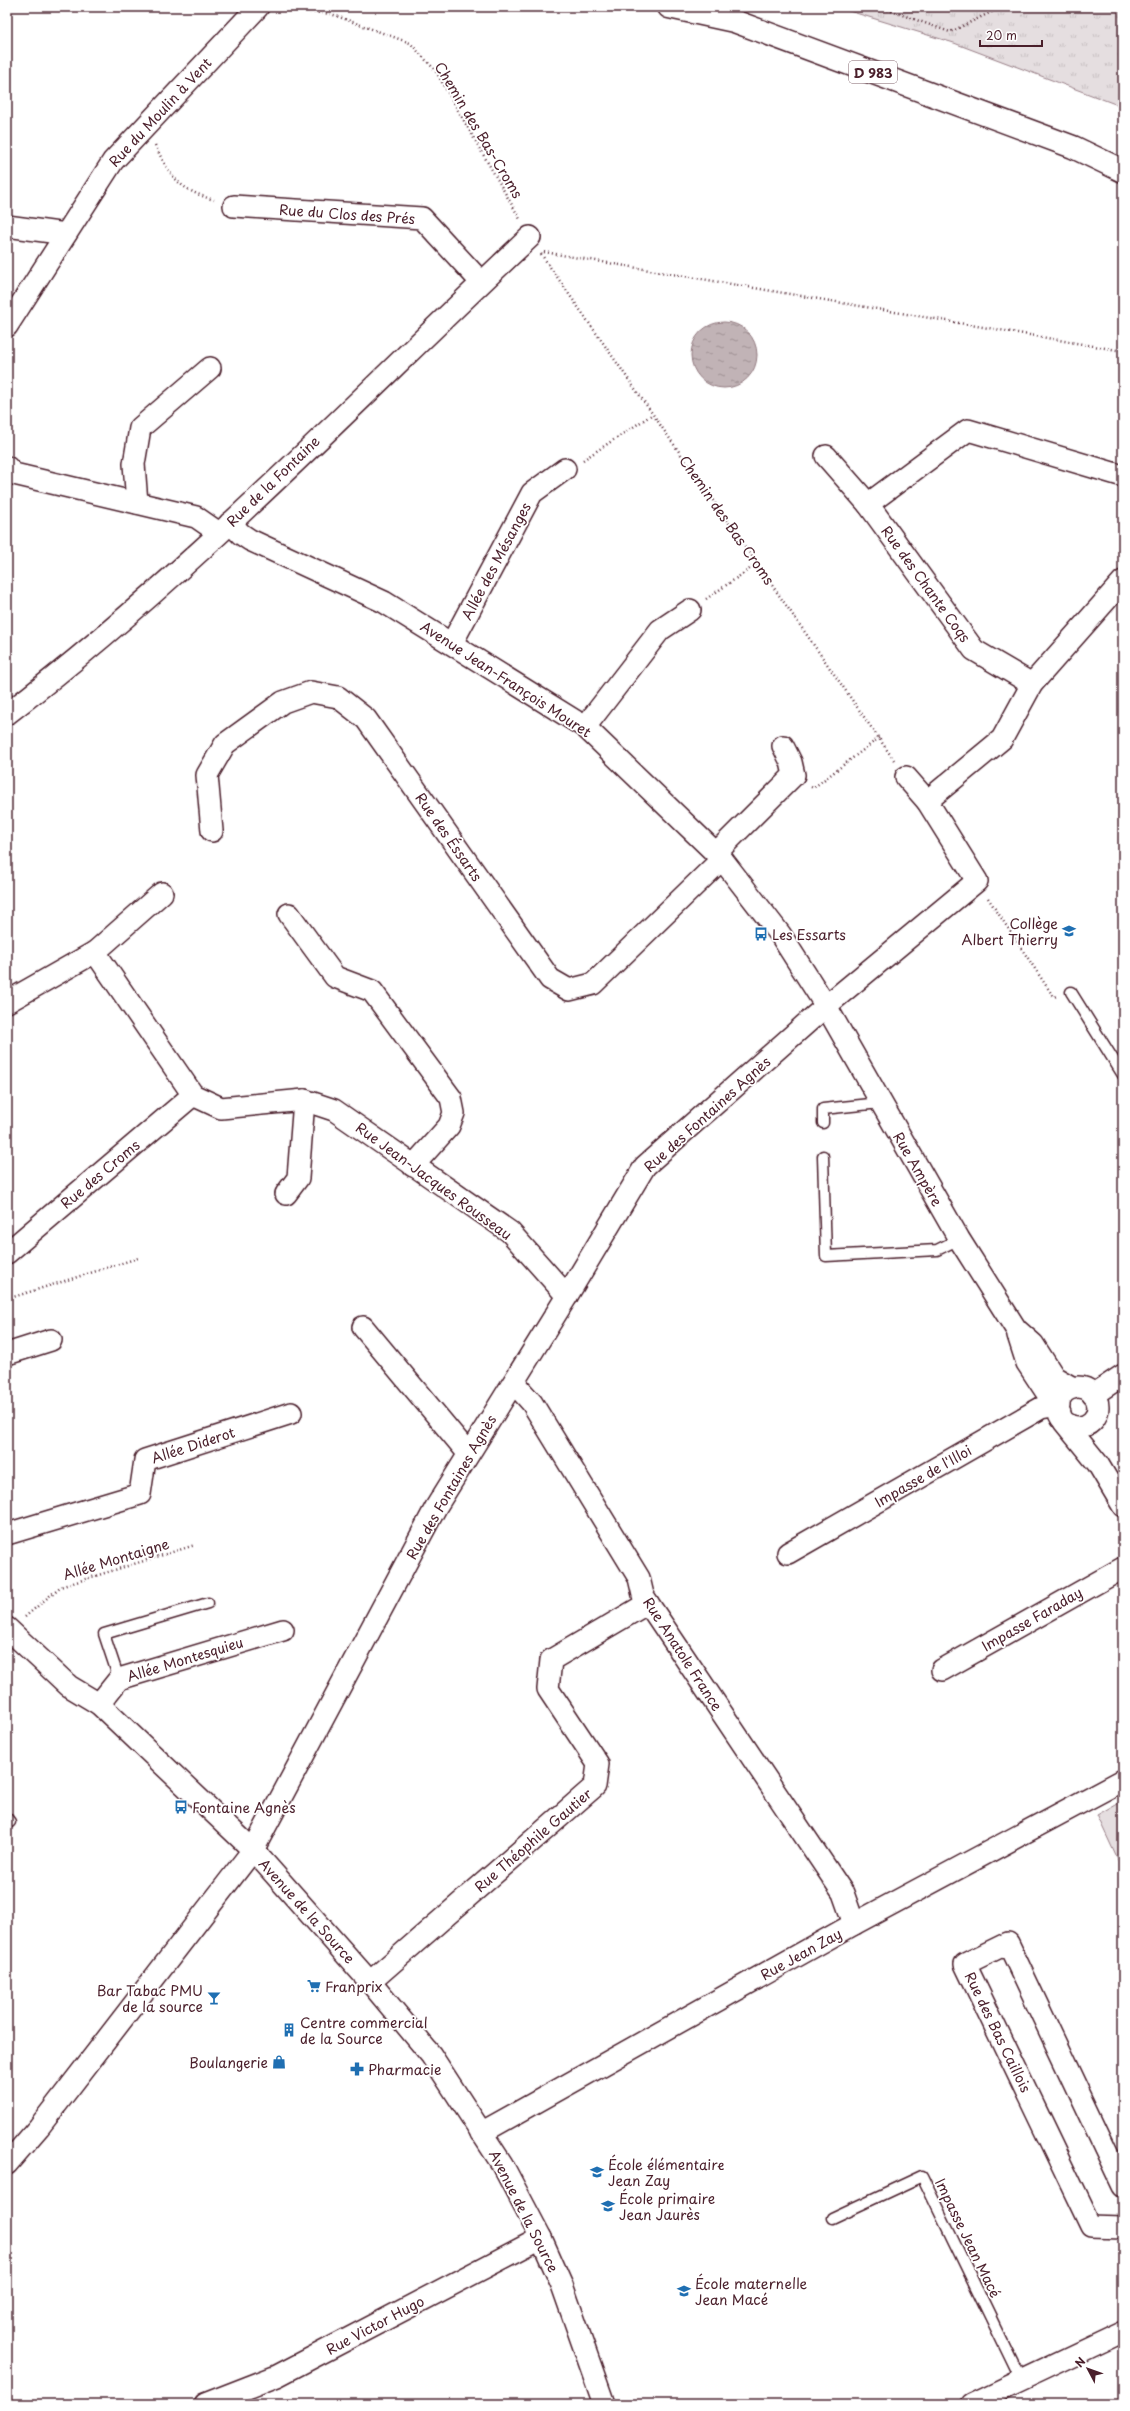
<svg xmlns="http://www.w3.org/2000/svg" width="1130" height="2411" font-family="'Playpen Sans',sans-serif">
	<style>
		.grass { fill: url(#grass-tufts); stroke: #987e86 }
		.pitch { fill: #e5dee0; stroke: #987e86 }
		.water { fill: url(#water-ripples); stroke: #91787e }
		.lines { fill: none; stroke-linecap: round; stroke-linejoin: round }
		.lane-casing { stroke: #4a1f2b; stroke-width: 13 }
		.street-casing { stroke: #4a1f2b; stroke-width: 24 }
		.primary-casing { stroke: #4a1f2b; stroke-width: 25 }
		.path { stroke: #4a1f2b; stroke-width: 2.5; stroke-dasharray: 1 3; stroke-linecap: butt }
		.lane { stroke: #fff; stroke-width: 10 }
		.street { stroke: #fff; stroke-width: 21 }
		.primary { stroke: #fff; stroke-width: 22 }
		.labels { text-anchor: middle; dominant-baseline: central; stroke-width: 3.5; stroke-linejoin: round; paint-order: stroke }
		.shield { fill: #fff; stroke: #80626b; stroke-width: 1 }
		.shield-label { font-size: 13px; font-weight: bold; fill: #4a1f2b }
		.street-label { font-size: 14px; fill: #4a1f2b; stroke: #fff }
		.poi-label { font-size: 14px; fill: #4a1f2b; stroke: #fff; text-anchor: start }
	</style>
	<defs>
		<pattern id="grass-tufts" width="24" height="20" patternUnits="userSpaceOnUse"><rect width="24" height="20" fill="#e5dee0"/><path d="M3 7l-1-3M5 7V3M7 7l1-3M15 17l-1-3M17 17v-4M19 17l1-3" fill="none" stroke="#c6bec0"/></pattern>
		<pattern id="water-ripples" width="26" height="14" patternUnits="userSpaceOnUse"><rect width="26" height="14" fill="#c1b3b6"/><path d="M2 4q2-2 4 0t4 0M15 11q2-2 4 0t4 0" fill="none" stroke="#9f9194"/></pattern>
	</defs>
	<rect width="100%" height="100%" fill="#fff"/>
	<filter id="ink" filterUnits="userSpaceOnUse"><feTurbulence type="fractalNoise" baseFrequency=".025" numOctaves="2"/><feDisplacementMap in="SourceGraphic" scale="8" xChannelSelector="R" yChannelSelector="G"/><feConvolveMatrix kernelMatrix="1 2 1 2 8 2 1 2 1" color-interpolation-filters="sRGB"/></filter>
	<g filter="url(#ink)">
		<path class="grass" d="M 836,7 L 1123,7 L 1123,107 L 954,43 Z"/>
		<path class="pitch" d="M 1123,1800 L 1123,1871 L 1097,1815 Z"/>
		<circle class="water" cx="724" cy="355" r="33"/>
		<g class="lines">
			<g class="lane-casing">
				<g id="lane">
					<path d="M 1071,992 L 1123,1075"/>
					<path d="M 823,1123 L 823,1109 L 880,1103"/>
					<path d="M 823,1156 L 826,1256 L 937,1250 L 959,1239"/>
					<path d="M 119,1679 L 104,1634 L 208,1603"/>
					<path d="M 7,1818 L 10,1822"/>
					<path d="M 832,2218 L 922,2176 L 1021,2380"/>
				</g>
			</g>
			<g class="street-casing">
				<g id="street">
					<path d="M 234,206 L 422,218 L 481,282"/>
					<path d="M 7,226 L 66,234"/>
					<path d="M 7,326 L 113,161 L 258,7"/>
					<path d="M 826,456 L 868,504"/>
					<path d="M 7,467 L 14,474 L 196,517 L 219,533"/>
					<path d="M 137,503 L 134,464 L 140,428 L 210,368"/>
					<path d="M 230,523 L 241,534 L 250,540 L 384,602 L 585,727 L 722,859 L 780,934 L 826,1006 L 959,1239 L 1016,1329 L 1033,1344 L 1054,1377 L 1073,1388"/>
					<path d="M 452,643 L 532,493 L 565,469"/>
					<path d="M 1032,684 L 974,650 L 868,504 L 968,430 L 1123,476"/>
					<path d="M 7,714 C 194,571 358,398 530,237"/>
					<path d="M 585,727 L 660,630 L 690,610"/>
					<path d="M 927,801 L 1002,739 L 1032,684 L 1123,581"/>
					<path d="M 212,831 L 207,775 L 225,744 L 283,702 L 311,692 L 338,697 L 366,719 L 550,979 L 569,990 L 593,984 L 722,859"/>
					<path d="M 716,853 L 794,775 L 791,762 L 783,746"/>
					<path d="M 162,893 L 95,952 L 193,1095 L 221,1108 L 304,1100 L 334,1110 L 510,1232 L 567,1296"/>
					<path d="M 289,914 L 335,977 L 372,991 L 451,1098 L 454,1113 L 449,1126 L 413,1166"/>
					<path d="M 7,1002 L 95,952"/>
					<path d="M 286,1194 L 298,1178 L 304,1100"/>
					<path d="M 7,1253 L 193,1095"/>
					<path d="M 363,1327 L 468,1453"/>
					<path d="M 1018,1335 L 1027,1363 L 1060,1413"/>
					<path d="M 7,1354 L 51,1340"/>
					<path d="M 514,1383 L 532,1403 L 639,1578 L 643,1595 L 648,1603 L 843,1893 L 854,1924"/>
					<circle cx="1078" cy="1407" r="20"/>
					<path d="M 1093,1395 L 1123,1375"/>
					<path d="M 1064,1422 L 1098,1464 L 1123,1506"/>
					<path d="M 7,1534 L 140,1494 L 145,1460 L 291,1413"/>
					<path d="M 788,1553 L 1041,1408 L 1059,1405"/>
					<path d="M 7,1628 L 69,1686 L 99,1704 L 253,1850 L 370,1982 L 431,2055 L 502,2164 L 541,2238 L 562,2285 L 604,2404"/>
					<path d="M 942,1670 L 1123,1568"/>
					<path d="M 99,1704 L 119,1679 L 283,1630"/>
					<path d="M 370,1982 L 595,1786 L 598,1764 L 548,1689 L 551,1660 L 648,1603"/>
					<path d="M 481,2133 L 854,1924 L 1123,1780"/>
					<path d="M 7,2164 L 39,2127 L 253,1850 L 436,1507 L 567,1296 L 645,1166 L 826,1006 L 977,881 L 927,801 L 906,777"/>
					<path d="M 1123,2186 L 1008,1943 L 965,1964 L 1091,2226 L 1123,2227"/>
					<path d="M 205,2404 L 277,2376 L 541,2238"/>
					<path d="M 971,2404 L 1123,2332"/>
				</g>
			</g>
			<g class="primary-casing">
				<path id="primary" d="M 669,7 L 734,21 L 1073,147 L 1123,171"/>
			</g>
			<g class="path">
				<path d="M 880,7 L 950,32 L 1002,7"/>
				<path d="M 278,9 L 331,14 L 410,43 L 435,70 L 520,219"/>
				<path d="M 155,145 C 171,178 178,189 214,200"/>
				<path d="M 544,252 L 1123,351"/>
				<path d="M 541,254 L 894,760"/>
				<path d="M 583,460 L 653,414"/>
				<path d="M 706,599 L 757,564"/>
				<path d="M 811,787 L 813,788 L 879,738"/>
				<path d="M 988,898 L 1051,993 L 1054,997 L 1057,996"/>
				<path d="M 7,1299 L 138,1258"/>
				<path d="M 25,1617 L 60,1587 L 195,1545"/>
			</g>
			<use href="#lane" class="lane"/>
			<use href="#street" class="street"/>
			<use href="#primary" class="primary"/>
		</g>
	</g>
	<defs>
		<g id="school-bare" transform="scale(1.08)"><path d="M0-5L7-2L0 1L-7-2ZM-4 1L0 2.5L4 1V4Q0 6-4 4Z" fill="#1f6fb2" stroke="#fff" stroke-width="2.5" paint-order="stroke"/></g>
		<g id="bus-bare" transform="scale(1.08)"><path d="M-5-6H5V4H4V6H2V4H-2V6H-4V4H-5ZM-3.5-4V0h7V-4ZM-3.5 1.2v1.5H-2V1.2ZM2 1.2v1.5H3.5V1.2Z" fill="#1f6fb2" stroke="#fff" stroke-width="2.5" paint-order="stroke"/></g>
		<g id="supermarket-bare" transform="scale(1.08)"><path d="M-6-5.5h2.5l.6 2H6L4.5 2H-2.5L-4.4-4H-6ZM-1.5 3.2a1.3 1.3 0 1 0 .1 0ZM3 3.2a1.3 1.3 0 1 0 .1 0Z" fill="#1f6fb2" stroke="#fff" stroke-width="2.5" paint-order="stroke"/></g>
		<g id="bar-bare" transform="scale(1.08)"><path d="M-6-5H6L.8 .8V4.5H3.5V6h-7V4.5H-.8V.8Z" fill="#1f6fb2" stroke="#fff" stroke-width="2.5" paint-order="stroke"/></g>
		<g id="building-bare" transform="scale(1.08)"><path d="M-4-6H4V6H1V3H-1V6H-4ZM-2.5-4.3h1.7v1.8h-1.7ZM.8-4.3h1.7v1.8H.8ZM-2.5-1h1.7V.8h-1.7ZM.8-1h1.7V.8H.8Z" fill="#1f6fb2" stroke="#fff" stroke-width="2.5" paint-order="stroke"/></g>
		<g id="shop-bare" transform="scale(1.08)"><path d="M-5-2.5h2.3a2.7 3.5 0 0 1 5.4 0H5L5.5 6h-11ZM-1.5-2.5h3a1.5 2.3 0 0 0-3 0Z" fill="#1f6fb2" stroke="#fff" stroke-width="2.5" paint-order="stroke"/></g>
		<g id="pharmacy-bare" transform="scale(1.08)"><path d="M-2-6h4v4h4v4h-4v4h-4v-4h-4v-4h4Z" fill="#1f6fb2" stroke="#fff" stroke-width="2.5" paint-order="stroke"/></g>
	</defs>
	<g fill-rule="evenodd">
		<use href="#school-bare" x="1069" y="931"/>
		<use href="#bus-bare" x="761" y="934"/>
		<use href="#bus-bare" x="181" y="1807"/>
		<use href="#supermarket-bare" x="314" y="1986"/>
		<use href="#bar-bare" x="214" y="1998"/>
		<use href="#building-bare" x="289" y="2030"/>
		<use href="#shop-bare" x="279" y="2062"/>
		<use href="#pharmacy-bare" x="357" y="2069"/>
		<use href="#school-bare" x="597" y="2172"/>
		<use href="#school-bare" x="608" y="2206"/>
		<use href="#school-bare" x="684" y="2291"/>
	</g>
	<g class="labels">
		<rect class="shield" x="849" y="61" width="48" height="22" rx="3"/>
		<g class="shield-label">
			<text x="873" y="72">D 983</text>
		</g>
		<g class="street-label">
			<text transform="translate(160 112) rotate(-47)">Rue du Moulin à Vent</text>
			<text transform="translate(479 130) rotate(59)">Chemin des Bas-Croms</text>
			<text transform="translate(347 214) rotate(4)">Rue du Clos des Prés</text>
			<text transform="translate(273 481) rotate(-44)">Rue de la Fontaine</text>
			<text transform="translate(727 520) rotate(55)">Chemin des Bas Croms</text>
			<text transform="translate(496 561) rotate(-62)">Allée des Mésanges</text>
			<text transform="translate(926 584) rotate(54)">Rue des Chante Coqs</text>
			<text transform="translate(506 679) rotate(33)">Avenue Jean-François Mouret</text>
			<text transform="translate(449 837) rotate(55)">Rue des Éssarts</text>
			<text transform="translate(707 1114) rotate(-42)">Rue des Fontaines Agnès</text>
			<text transform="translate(918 1169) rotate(60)">Rue Ampère</text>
			<text transform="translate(100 1174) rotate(-40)">Rue des Croms</text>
			<text transform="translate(434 1181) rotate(36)">Rue Jean-Jacques Rousseau</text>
			<text transform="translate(193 1445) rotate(-18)">Allée Diderot</text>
			<text transform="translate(923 1476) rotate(-30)">Impasse de l'Illoi</text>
			<text transform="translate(451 1487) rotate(-60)">Rue des Fontaines Agnès</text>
			<text transform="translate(116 1559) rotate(-17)">Allée Montaigne</text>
			<text transform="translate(1032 1619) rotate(-30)">Impasse Faraday</text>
			<text transform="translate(683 1654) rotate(57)">Rue Anatole France</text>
			<text transform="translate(185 1659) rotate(-17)">Allée Montesquieu</text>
			<text transform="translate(533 1840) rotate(-41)">Rue Théophile Gautier</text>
			<text transform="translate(307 1911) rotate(48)">Avenue de la Source</text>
			<text transform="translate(801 1954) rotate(-29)">Rue Jean Zay</text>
			<text transform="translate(998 2032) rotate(64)">Rue des Bas Caillois</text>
			<text transform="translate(524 2211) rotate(63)">Avenue de la Source</text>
			<text transform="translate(968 2238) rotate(64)">Impasse Jean Macé</text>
			<text transform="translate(375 2325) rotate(-28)">Rue Victor Hugo</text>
		</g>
		<g class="poi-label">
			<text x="1058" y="923" text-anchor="end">Collège<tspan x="1058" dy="16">Albert Thierry</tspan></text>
			<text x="772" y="934">Les Essarts</text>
			<text x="192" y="1807">Fontaine Agnès</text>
			<text x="325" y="1986">Franprix</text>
			<text x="203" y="1990" text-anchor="end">Bar Tabac PMU<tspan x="203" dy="16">de la source</tspan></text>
			<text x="300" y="2022">Centre commercial<tspan x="300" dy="16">de la Source</tspan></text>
			<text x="268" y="2062" text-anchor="end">Boulangerie</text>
			<text x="368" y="2069">Pharmacie</text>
			<text x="608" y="2164">École élémentaire<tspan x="608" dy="16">Jean Zay</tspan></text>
			<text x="619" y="2198">École primaire<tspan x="619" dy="16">Jean Jaurès</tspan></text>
			<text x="695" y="2283">École maternelle<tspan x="695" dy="16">Jean Macé</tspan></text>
		</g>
	</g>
	<rect width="1130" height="2411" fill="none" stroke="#fff" stroke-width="24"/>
	<rect x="12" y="12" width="1106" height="2387" fill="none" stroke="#4a1f2b" stroke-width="1.5" filter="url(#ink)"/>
	<g transform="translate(1088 2369) rotate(311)" stroke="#ffffff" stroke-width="3" paint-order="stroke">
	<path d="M0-3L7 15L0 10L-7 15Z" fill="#4a1f2b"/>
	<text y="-6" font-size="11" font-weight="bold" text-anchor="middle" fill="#4a1f2b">N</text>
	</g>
	<path d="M980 40v6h62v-6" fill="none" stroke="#4a1f2b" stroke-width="2"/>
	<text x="986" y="40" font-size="12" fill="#4a1f2b" stroke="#ffffff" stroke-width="3" paint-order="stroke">20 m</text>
</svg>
